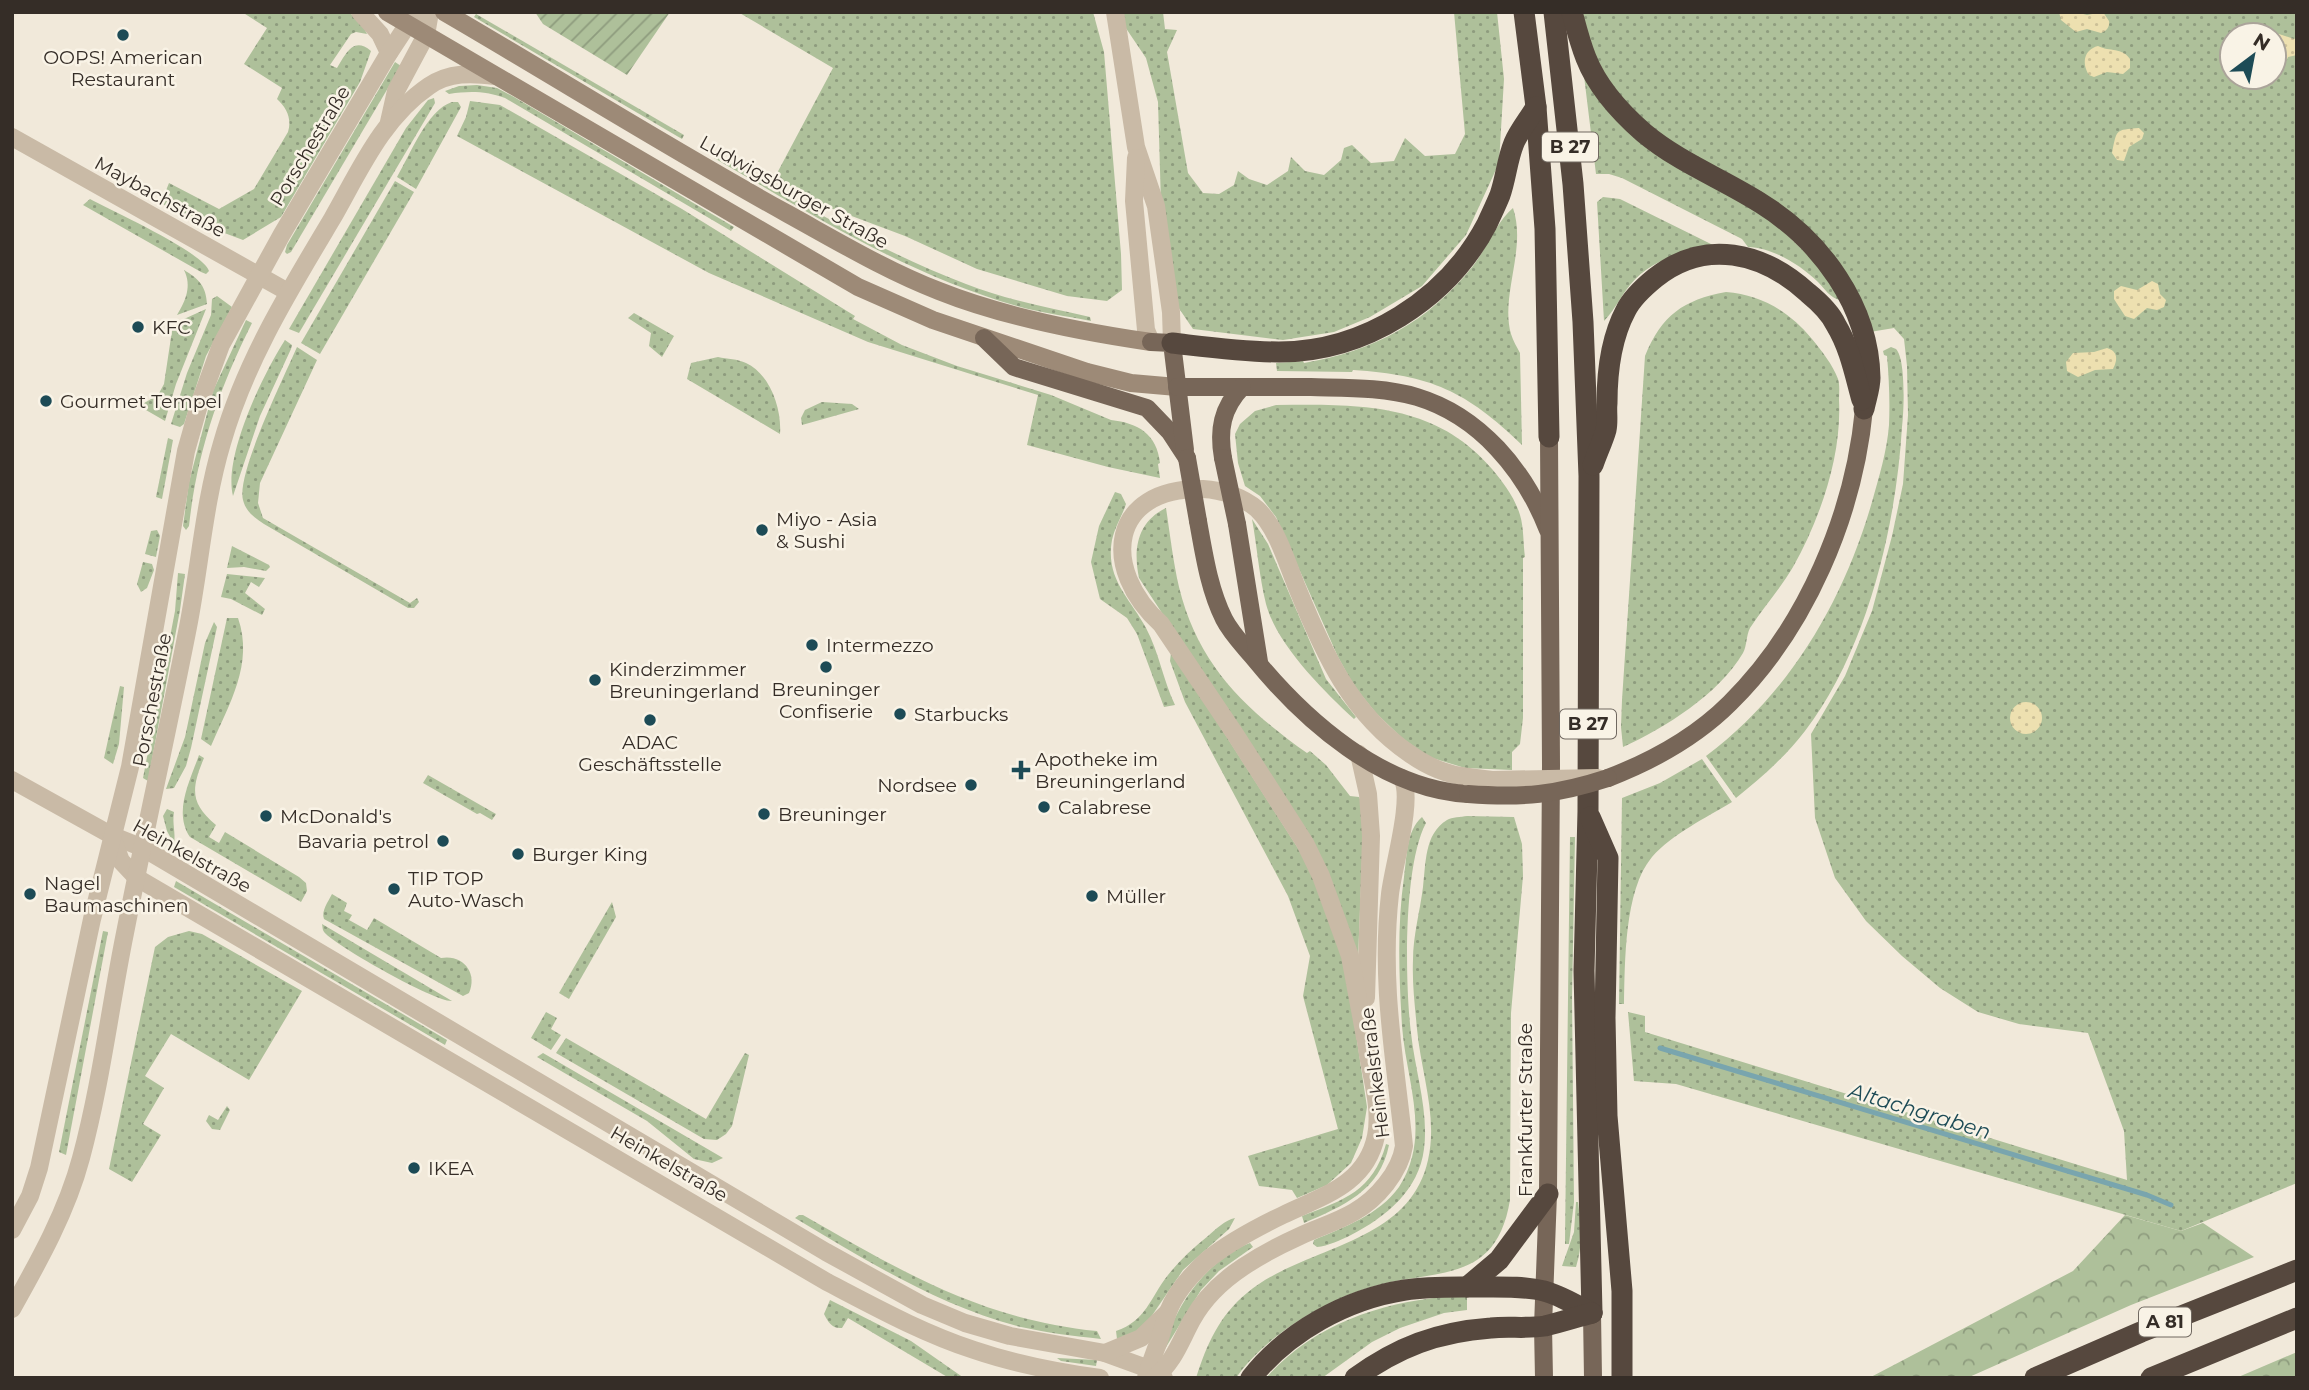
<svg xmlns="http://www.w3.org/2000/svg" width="2309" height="1390" font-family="Montserrat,sans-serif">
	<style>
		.grass { fill: url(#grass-dots); fill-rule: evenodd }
		.forest { fill: url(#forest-crowns) }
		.sand { fill: url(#sand-dots) }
		.garden { fill: url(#garden-furrows) }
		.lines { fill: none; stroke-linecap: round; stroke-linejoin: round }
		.stream { stroke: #79a5ae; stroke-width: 5 }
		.street { stroke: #c9baa6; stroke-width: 18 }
		.secondary { stroke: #9d8a77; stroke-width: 18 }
		.primary { stroke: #776658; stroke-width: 18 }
		.highway { stroke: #56483e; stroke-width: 21 }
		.street-bridge { stroke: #c9baa6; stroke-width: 18 }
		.primary-bridge { stroke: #776658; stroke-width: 18 }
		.poi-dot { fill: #1d4b56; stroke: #f9f3e6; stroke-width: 2.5 }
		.labels { text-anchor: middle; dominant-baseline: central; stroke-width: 5; stroke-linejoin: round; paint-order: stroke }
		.shield { fill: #f9f3e6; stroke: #706860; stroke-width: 2 }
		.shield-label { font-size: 18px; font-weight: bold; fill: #352d27 }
		.poi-label { font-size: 19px; fill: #352d27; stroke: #f9f3e6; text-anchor: start }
		.street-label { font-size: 19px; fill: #352d27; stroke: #f9f3e6 }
		.water-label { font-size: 21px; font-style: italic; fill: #1d4b56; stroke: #f9f3e6 }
	</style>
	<defs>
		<pattern id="grass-dots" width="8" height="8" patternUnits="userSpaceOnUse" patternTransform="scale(1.75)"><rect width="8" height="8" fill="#aec09a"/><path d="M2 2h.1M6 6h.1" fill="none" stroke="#8e9c7e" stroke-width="1.8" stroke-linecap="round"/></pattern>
		<pattern id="forest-crowns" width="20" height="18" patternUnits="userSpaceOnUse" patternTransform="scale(1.75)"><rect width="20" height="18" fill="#aec09a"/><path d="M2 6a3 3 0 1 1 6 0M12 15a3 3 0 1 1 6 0" fill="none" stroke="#8e9c7e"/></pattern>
		<pattern id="sand-dots" width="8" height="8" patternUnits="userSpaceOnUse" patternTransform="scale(1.75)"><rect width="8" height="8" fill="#ede0b0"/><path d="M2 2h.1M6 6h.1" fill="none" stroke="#ccc097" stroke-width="1.8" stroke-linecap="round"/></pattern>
		<pattern id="garden-furrows" width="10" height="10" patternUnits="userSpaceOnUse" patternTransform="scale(1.75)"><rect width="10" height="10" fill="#aec09a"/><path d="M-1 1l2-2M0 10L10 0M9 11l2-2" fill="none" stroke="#8e9c7e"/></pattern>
	</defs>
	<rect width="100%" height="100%" fill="#f1e9da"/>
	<g class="grass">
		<path d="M 242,12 L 348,12 L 360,20 L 367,34 L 356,32 L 351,34 L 330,65 L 337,68 C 346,54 353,36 371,51 L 360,82 L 281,217 L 243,240 L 190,220 L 161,203 L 169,183 L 219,209 L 254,189 L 288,132 C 292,119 287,108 277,99 L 282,88 L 244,64 L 267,28 Z"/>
		<path d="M 738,12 L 1093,12 L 1104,52 L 1121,254 L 1122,290 L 1107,301 L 1067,296 L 977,269 L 905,236 L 825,206 L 775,177 L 833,68 Z"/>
		<path d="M 1115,12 L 1163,12 L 1165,29 L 1177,30 L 1167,52 L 1188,173 L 1203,193 L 1219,194 L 1234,185 L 1238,171 L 1249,179 L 1267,185 L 1288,171 L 1291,157 L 1305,171 L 1324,175 L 1341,160 L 1344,148 L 1352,145 L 1371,163 L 1394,161 L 1405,138 L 1425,156 L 1455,154 L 1465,134 L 1454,12 L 1497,12 L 1504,79 L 1499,163 L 1466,235 L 1422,286 L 1370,317 L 1334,332 L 1283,340 L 1193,329 L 1178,307 L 1161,204 L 1158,102 L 1146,58 Z"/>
		<path d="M 1572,12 L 2297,12 L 2297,1183 L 2181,1231 L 1676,1084 L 1634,1081 L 1628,1012 L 1645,1016 L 1645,1032 L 2127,1180 L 2124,1131 L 2088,1033 L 2019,1024 L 1978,1012 L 1940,988 L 1902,956 L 1866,921 L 1835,878 L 1815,818 L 1811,734 L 1845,676 L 1872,611 L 1892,536 L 1903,484 L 1908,415 L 1907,366 L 1904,339 L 1894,328 L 1870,332 L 1823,257 L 1611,99 ZM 2232,35 L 2274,35 L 2274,77 L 2232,77 Z"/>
		<path d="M 476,14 L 684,135 L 682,139 L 474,17 Z"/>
		<path d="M 395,62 L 401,66 L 291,252 L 287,254 L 285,252 L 287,245 Z"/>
		<path d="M 1584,76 L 1774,222 L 1821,268 L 1840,300 C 1830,298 1825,289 1818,282 C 1800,265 1774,248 1748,247 L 1742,239 L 1622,178 L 1609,174 L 1596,174 Z"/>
		<path d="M 477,85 L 497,88 L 514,97 L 734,227 L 731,231 L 505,98 C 485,91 470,91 449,94 L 445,91 L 459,86 Z"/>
		<path d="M 434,98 L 435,103 L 299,333 L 289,329 L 406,128 L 428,100 Z"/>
		<path d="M 470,101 L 500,105 L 682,209 L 855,316 L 853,319 L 902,345 L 957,366 L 1051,395 L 1111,420 C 1138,423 1157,434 1160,463 L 1158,464 L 1160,478 L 1108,467 L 1027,445 L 1038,395 L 868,342 L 709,273 L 457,136 L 466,117 Z"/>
		<path d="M 452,102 L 458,102 L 461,107 L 416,189 L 397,177 C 410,155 427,110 452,102 Z"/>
		<path d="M 716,154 C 798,201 878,251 966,284 C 1006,300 1048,307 1090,317 L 1091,321 C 1067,316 1041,313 1017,306 C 908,275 811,214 714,158 Z"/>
		<path d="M 395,181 L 414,192 L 320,354 L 301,343 Z"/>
		<path d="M 1603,197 L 1620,199 L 1713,245 C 1682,253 1651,259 1630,285 C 1621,296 1614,311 1604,321 L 1597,202 Z"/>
		<path d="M 90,199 C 112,211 203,252 209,271 L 206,274 L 201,272 L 83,205 Z"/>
		<path d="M 1513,208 C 1527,249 1500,295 1511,334 C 1513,341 1517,347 1520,353 L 1522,445 C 1466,391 1431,375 1353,370 L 1352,372 L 1277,371 L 1276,363 L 1303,361 L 1304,363 C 1374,351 1428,322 1473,266 C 1486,249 1498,220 1513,208 Z"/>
		<path d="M 184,270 C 199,279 206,286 207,304 L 177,315 C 186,300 192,286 184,270 Z"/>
		<path d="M 1726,292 C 1761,295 1789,311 1812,339 C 1821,350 1833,365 1838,379 C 1840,385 1839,393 1839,400 C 1842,456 1820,519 1793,567 C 1780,589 1763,608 1750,628 C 1746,636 1747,646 1743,653 C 1719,694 1665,728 1623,747 L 1621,727 L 1622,700 L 1645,356 C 1662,315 1683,300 1726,292 Z"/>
		<path d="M 217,296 L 232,307 L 206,356 L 184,424 L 180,427 L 171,424 L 187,373 L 211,315 L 212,299 Z"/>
		<path d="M 206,309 L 176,384 L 165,421 L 139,406 L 158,395 L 164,384 L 173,324 Z"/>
		<path d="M 634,313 L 674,336 L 662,357 L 649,346 L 651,333 L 628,318 Z"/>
		<path d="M 246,320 L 252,323 C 219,389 197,452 189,526 L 186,530 L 183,526 L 189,482 L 213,391 Z"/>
		<path d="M 285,340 L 292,345 L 291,349 L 260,416 L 233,496 C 223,457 263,374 285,340 Z"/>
		<path d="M 297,347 L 317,360 L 260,483 L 258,503 L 263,518 L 410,603 L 417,598 L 419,602 L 414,608 L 408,608 L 264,524 C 255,518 246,512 243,500 C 236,474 285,375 297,347 Z"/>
		<path d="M 1891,347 L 1896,349 C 1906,359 1904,411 1902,427 C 1896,527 1867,650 1805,731 C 1785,757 1761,778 1736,798 L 1706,756 C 1790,693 1843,602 1872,502 C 1879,477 1887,451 1889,425 C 1890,401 1889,379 1887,356 L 1884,355 L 1883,351 Z"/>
		<path d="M 718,357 C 727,359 738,359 746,363 C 770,374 782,409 780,434 L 687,379 L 691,363 Z"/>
		<path d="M 822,402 L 852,404 L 859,409 L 802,425 L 801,418 L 805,410 Z"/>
		<path d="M 1276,405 C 1358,404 1435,402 1492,469 C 1503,482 1515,498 1520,515 C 1524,528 1523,544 1525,557 L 1523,558 L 1523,718 L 1520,744 L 1512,752 L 1512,770 L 1465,768 L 1429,757 L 1402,738 L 1376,713 L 1354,686 L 1338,657 L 1276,517 L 1260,496 L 1245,486 L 1238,463 L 1235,434 L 1240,424 L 1255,411 Z"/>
		<path d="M 168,438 L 173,440 L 162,499 L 156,497 Z"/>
		<path d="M 1115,492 L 1121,494 L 1126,504 C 1122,516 1115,527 1112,540 C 1105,579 1130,598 1146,628 C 1159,652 1163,680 1175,705 L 1164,707 L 1137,634 L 1127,618 L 1100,599 L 1091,562 L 1099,526 Z"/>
		<path d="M 1166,508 C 1170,534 1173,561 1179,587 C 1198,665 1245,709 1307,753 L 1310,751 L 1326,765 L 1350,796 L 1359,797 L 1360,799 L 1363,835 L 1358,959 L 1298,820 L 1139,578 C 1133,549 1137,522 1166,508 Z"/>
		<path d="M 1252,519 L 1268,544 L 1326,679 L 1356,717 L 1354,719 C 1323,690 1277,645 1266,604 C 1259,576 1257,546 1252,519 Z"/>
		<path d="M 157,530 L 160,536 L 156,557 L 145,554 L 151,531 Z"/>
		<path d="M 232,546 L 269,565 L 270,567 L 266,571 L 244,567 L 227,568 Z"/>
		<path d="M 143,562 L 152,564 L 154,570 L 147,588 L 141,592 L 137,584 Z"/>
		<path d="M 178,573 L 185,574 L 180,610 L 148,781 L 143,778 L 175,611 Z"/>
		<path d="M 227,574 L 265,578 L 259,587 L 251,582 L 245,593 L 265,609 L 262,615 L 231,599 L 221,597 Z"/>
		<path d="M 227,618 L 238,618 C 254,664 229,704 211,746 L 201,739 Z"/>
		<path d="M 214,622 L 217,627 L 191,748 L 186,766 L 174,788 L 166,789 L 185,737 L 205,643 Z"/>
		<path d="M 1171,653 L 1173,653 L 1303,856 L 1319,891 L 1346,967 L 1367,1107 L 1362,1138 L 1351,1163 L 1327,1185 L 1297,1198 L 1292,1190 L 1259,1186 L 1248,1156 L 1338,1129 L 1303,996 L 1310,956 L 1288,896 L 1185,702 L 1170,661 Z"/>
		<path d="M 120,686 L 124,687 L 119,744 L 113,764 L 104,758 Z"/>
		<path d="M 199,755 L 204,758 C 191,789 190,803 216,825 L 209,837 L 219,843 L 225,832 L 299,877 L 306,883 L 307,891 L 301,902 L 190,837 C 173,812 190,781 199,755 Z"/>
		<path d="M 1702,759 L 1732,802 C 1706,818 1672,834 1652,857 C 1624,890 1625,963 1624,1004 L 1619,1004 L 1622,798 L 1660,783 Z"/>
		<path d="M 428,775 L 496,814 L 492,820 L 480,813 L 477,814 L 423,783 Z"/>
		<path d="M 167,809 L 174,812 C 172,824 176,833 174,844 L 167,831 L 163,816 Z"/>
		<path d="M 1467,816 L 1514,817 L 1522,844 L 1523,876 L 1511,1013 L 1510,1200 C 1496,1286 1434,1268 1371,1287 C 1323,1301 1264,1337 1236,1378 L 1196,1378 C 1207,1344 1219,1316 1247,1293 C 1304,1245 1409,1246 1428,1160 C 1438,1116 1421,1073 1417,1029 C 1415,1007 1412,983 1413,960 C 1413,936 1420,911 1423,887 C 1426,864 1424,834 1447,820 C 1452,817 1461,817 1467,816 Z"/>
		<path d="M 1422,817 L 1426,823 C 1403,866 1405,984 1411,1033 C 1415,1071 1429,1111 1424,1149 C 1419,1190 1386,1217 1351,1235 C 1341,1240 1328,1246 1317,1247 L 1313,1244 L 1314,1240 C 1344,1227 1379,1215 1399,1187 C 1432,1136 1406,1081 1402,1026 C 1399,976 1397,926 1404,877 C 1407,857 1406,831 1422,817 Z"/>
		<path d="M 1570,837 L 1575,837 L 1572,997 L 1574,1202 L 1569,1244 L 1565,1244 L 1565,1240 Z"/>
		<path d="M 176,881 L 447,1040 L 445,1045 L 174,887 Z"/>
		<path d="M 332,894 L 347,903 L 344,911 L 352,915 L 349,920 L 367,930 L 374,918 L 441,958 C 463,954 478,973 469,993 L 463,996 L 324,919 C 321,911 328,902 332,894 Z"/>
		<path d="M 612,902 L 616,917 L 569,999 L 559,993 Z"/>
		<path d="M 322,924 L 452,1001 C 435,1002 340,948 326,934 C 322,930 323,929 322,924 Z"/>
		<path d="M 103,931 L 108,932 L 66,1155 L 59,1152 Z"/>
		<path d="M 189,931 L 202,934 L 302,991 L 249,1080 L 171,1034 L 145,1076 L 164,1088 L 143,1124 L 161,1135 L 132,1182 L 109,1169 L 155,947 L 168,937 Z"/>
		<path d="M 546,1012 L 557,1018 L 551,1029 L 561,1035 L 551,1050 L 531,1038 Z"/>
		<path d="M 566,1038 L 706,1119 L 745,1053 L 749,1055 L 732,1126 L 726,1134 L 717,1140 L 704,1139 L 556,1053 Z"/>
		<path d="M 543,1053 L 723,1158 L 712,1163 L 694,1159 L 647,1121 L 537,1057 Z"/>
		<path d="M 227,1106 L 230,1110 L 220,1130 L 212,1129 L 206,1121 L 209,1115 L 218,1120 Z"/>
		<path d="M 1386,1144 L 1389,1145 C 1380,1191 1343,1206 1304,1223 L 1302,1216 C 1344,1200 1373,1191 1386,1144 Z"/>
		<path d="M 1576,1202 L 1578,1202 C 1581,1224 1583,1245 1576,1267 L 1562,1266 L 1574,1232 Z"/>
		<path d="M 799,1215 L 803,1215 C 903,1272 980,1319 1097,1331 L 1101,1339 C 1074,1336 1048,1333 1021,1327 C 939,1306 867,1261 795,1218 Z"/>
		<path d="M 1235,1218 L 1229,1229 L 1183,1270 L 1151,1317 L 1139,1330 L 1117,1339 L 1116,1331 C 1146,1321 1150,1298 1168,1275 C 1179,1261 1193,1248 1208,1236 C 1216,1229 1225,1220 1235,1218 Z"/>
		<path d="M 1250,1243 L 1253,1247 L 1219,1271 L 1201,1290 L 1163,1352 C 1167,1340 1170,1327 1176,1316 C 1190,1287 1219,1254 1250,1243 Z"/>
		<path d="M 1444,1297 L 1467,1297 L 1467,1310 L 1444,1313 L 1400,1328 L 1372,1342 L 1322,1378 L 1266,1378 C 1312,1326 1377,1303 1444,1297 Z"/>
		<path d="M 830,1300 L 911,1341 L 964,1378 L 949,1378 L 848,1318 L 842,1328 C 832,1329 828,1322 824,1314 Z"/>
		<path d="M 1057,1358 L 1097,1360 L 1096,1366 L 1061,1361 Z"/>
	</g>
	<g class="forest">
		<path d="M 2125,1215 L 2181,1231 L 2203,1223 L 2254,1257 L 2131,1305 L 1967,1378 L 1869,1378 L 2073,1271 Z"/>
		<path d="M 2297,1351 L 2297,1378 L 2236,1378 L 2297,1352 Z"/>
	</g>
	<g class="sand">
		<path d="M 2059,12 L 2076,12 L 2087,15 L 2103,12 L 2109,21 C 2110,26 2107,31 2101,33 L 2087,29 L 2076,32 L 2061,20 Z"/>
		<path d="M 2279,34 L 2294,39 L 2297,37 L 2297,55 L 2288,57 L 2284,66 L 2277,70 L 2274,69 L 2274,37 Z"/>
		<path d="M 2098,46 C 2110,52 2122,47 2130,59 L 2130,68 L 2123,74 L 2107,72 L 2094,77 L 2089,75 C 2082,64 2083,50 2098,46 Z"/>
		<path d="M 2139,128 L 2144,133 L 2142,139 L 2129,147 L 2124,161 L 2117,160 L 2112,153 C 2117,129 2115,130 2139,128 Z"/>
		<path d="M 2152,281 L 2158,284 L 2160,294 L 2166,300 L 2164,307 L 2157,310 L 2147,308 L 2134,319 L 2125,316 L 2114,299 L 2114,291 L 2121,286 L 2137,290 Z"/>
		<path d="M 2107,348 C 2118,351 2118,360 2113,369 L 2095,370 L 2078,377 L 2067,371 L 2066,362 L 2073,353 L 2094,352 Z"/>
		<circle cx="2026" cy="718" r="16"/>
	</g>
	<path class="garden" d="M 535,12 L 670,12 L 627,75 L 543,24 Z"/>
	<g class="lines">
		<path class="stream" d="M 1660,1048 L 2147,1195 L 2171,1205"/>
		<g class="street">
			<path d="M 360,12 L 380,34 L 389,53"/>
			<path d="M 1115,12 L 1136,147 L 1156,206 L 1171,312 L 1172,343"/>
			<path d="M 389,122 L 396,91 L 426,35 L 430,12"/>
			<path d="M 12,137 L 288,292"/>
			<path d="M 1136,158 L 1134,201 L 1146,330 L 1151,342"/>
			<path d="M 1359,754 L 1368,794 L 1371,836 L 1366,998"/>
			<path d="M 12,780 L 111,835 L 143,848 L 826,1252 L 922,1305 L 965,1323 L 1010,1336 L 1105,1353 L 1160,1373 L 1164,1378"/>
			<path d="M 111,835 L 121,861 L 137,878 L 827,1282 C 875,1307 922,1333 974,1350 C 1015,1364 1057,1372 1100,1378"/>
			<path d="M 1365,1037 L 1350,956 L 1321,876 L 1305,843 L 1235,734 L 1161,624 C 1100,569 1109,487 1203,489 C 1222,490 1243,497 1257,509 C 1278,529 1287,564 1298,590 C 1324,654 1351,714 1410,754 C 1427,766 1447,775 1468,777"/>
			<path d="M 12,1230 L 30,1196 L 39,1168 L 92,919 L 130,767 L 186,451 L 199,405 L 221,345 L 282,234 L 389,53 L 408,24 L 422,12"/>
			<path d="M 12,1309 C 39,1261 67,1211 81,1158 C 101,1084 110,1007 125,933 C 145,831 168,729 188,627 C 200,566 204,503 222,443 C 245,362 289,291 332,219 C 359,172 382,118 429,86 C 449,72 472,73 495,76"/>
			<path d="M 1105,1353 L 1141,1338 L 1167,1313"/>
			<path d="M 1146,1378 C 1150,1364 1155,1351 1160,1338 C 1163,1329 1165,1320 1168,1312 C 1175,1293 1191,1275 1206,1261 C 1229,1242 1256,1228 1283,1215 C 1322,1196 1366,1185 1376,1136 C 1383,1100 1365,1063 1365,1026"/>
			<path d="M 1154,1378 C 1174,1362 1180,1342 1192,1320 C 1204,1298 1222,1281 1243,1267 C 1261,1255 1280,1245 1300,1236 C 1317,1228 1337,1222 1354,1212 C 1377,1199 1400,1172 1404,1146 C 1395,1059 1380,982 1390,894 C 1393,867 1414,798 1402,778"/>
		</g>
		<g class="secondary">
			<path d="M 387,12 L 858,287 L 933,320 L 1087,372 L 1131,383 L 1177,387"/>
			<path d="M 444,12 C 559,79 672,150 788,214 C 837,241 887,271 939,291 C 1004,317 1082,332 1151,342"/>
		</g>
		<g class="primary">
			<path d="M 984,338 L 1014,367 L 1147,408 L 1170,432 L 1187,458"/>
			<path d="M 1151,342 L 1172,343 L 1185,450"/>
			<path d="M 1177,387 C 1222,387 1266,387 1311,387 C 1345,388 1384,387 1417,397 C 1480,416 1525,471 1548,530"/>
			<path d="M 1223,458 C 1218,430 1222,408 1242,387"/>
			<path d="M 1198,521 C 1204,554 1209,589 1224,619 C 1231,633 1243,645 1253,657 C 1305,721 1382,789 1468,794"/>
			<path d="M 1237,524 L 1259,662"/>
			<path d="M 1608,778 C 1652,761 1696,737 1730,703 C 1806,628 1854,515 1864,409"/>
			<path d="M 1592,1313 L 1593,1378"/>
			<path d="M 1544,1378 L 1543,1326 L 1548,1194 L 1551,765 L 1549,437"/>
		</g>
		<g class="highway">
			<path d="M 1524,12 L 1536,107 L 1545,229 L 1549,437"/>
			<path d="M 1554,12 L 1573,184 L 1583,322 L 1589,476 L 1588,811 L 1584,971 L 1592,1313"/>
			<path d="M 1572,12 C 1576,27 1580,43 1586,58 C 1597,86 1621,113 1644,133 C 1680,163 1723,179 1762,204 C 1821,241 1869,306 1870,378 C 1870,388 1866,399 1864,409"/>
			<path d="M 1172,343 C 1207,347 1243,352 1279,352 C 1364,352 1447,300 1487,224 C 1491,215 1496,205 1500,195 C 1506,178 1507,160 1514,143 C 1519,131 1529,119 1536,107"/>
			<path d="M 1593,465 C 1597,453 1603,441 1606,430 C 1608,421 1606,412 1607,403 C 1607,371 1611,338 1626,310 C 1632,298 1644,287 1655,278 C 1705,238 1763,252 1808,293 C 1819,302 1830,312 1836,325 C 1850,348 1855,375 1862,400"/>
			<path d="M 1590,817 L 1608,858 L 1605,1018 L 1607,1116 L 1622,1291 L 1622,1378"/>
			<path d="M 1467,1287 L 1499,1260 L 1548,1194"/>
			<path d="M 1251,1378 C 1288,1331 1347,1299 1405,1290 C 1430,1286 1455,1287 1480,1287 C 1501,1287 1523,1286 1544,1291 C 1560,1295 1577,1306 1592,1313"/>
			<path d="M 1355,1378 C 1398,1347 1437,1332 1491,1328 C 1508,1326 1527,1329 1545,1326 C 1561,1322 1577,1317 1592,1313"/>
			<path d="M 2035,1378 L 2141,1332 L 2297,1270"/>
			<path d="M 2151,1378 L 2297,1318"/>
		</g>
		<path class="street-bridge" d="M 1468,777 L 1492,780 L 1598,778"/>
		<g class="primary-bridge">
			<path d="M 1187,458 L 1198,521"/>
			<path d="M 1223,458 L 1237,524"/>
			<path d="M 1468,794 C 1523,798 1556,795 1608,778"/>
		</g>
	</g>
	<g class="poi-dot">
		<circle cx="123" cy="35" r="7"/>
		<circle cx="138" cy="327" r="7"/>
		<circle cx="46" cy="401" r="7"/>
		<circle cx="762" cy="530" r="7"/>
		<circle cx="812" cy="645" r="7"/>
		<circle cx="826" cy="667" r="7"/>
		<circle cx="595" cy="680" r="7"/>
		<circle cx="900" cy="714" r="7"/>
		<circle cx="650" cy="720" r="7"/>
		<path d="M1017.5 759.5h7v7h7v7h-7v7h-7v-7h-7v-7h7z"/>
		<circle cx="971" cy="785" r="7"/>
		<circle cx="1044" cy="807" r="7"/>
		<circle cx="764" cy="814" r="7"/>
		<circle cx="266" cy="816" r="7"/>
		<circle cx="443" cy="841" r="7"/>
		<circle cx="518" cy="854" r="7"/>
		<circle cx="394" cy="889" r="7"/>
		<circle cx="30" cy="894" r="7"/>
		<circle cx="1092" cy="896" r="7"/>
		<circle cx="414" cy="1168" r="7"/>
	</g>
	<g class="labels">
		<g class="shield">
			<rect x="1542" y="132.5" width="56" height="29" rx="5"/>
			<rect x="1560" y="709.5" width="56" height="29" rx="5"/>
			<rect x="2139" y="1307.5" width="52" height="29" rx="5"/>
		</g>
		<g class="shield-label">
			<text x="1570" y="147">B 27</text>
			<text x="1588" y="724">B 27</text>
			<text x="2165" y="1322">A 81</text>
		</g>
		<g class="poi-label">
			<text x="123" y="57" text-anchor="middle">OOPS! American<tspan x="123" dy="22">Restaurant</tspan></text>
			<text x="152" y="327">KFC</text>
			<text x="60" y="401">Gourmet Tempel</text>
			<text x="776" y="519">Miyo - Asia<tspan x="776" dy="22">&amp; Sushi</tspan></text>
			<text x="826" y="645">Intermezzo</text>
			<text x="609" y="669">Kinderzimmer<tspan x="609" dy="22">Breuningerland</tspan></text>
			<text x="826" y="689" text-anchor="middle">Breuninger<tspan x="826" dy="22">Confiserie</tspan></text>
			<text x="914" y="714">Starbucks</text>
			<text x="650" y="742" text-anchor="middle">ADAC<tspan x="650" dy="22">Geschäftsstelle</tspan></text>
			<text x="1035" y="759">Apotheke im<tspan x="1035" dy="22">Breuningerland</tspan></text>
			<text x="957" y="785" text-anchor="end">Nordsee</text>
			<text x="1058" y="807">Calabrese</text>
			<text x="778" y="814">Breuninger</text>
			<text x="280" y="816">McDonald's</text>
			<text x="429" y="841" text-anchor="end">Bavaria petrol</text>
			<text x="532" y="854">Burger King</text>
			<text x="408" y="878">TIP TOP<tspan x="408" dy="22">Auto-Wasch</tspan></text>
			<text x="44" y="883">Nagel<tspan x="44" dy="22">Baumaschinen</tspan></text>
			<text x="1106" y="896">Müller</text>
			<text x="428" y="1168">IKEA</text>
		</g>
		<g class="street-label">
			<text transform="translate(310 146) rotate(-59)">Porschestraße</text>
			<text transform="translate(794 192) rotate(29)">Ludwigsburger Straße</text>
			<text transform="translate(160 197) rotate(29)">Maybachstraße</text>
			<text transform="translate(152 700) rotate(-79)">Porschestraße</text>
			<text transform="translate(192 856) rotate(29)">Heinkelstraße</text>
			<text transform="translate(1375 1073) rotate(-97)">Heinkelstraße</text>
			<text transform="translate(1525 1110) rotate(-90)">Frankfurter Straße</text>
			<text transform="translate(669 1164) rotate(30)">Heinkelstraße</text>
		</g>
		<g class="water-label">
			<text transform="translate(1920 1111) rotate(17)">Altachgraben</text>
		</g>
	</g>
	<rect width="2309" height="1390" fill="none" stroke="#352d27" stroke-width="28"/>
	<g transform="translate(2253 56) rotate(32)"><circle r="33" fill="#f9f3e6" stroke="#aba49a" stroke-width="2"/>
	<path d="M0-5L12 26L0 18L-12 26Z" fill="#1d4b56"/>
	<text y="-10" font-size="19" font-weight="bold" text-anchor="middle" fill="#352d27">N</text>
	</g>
</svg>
